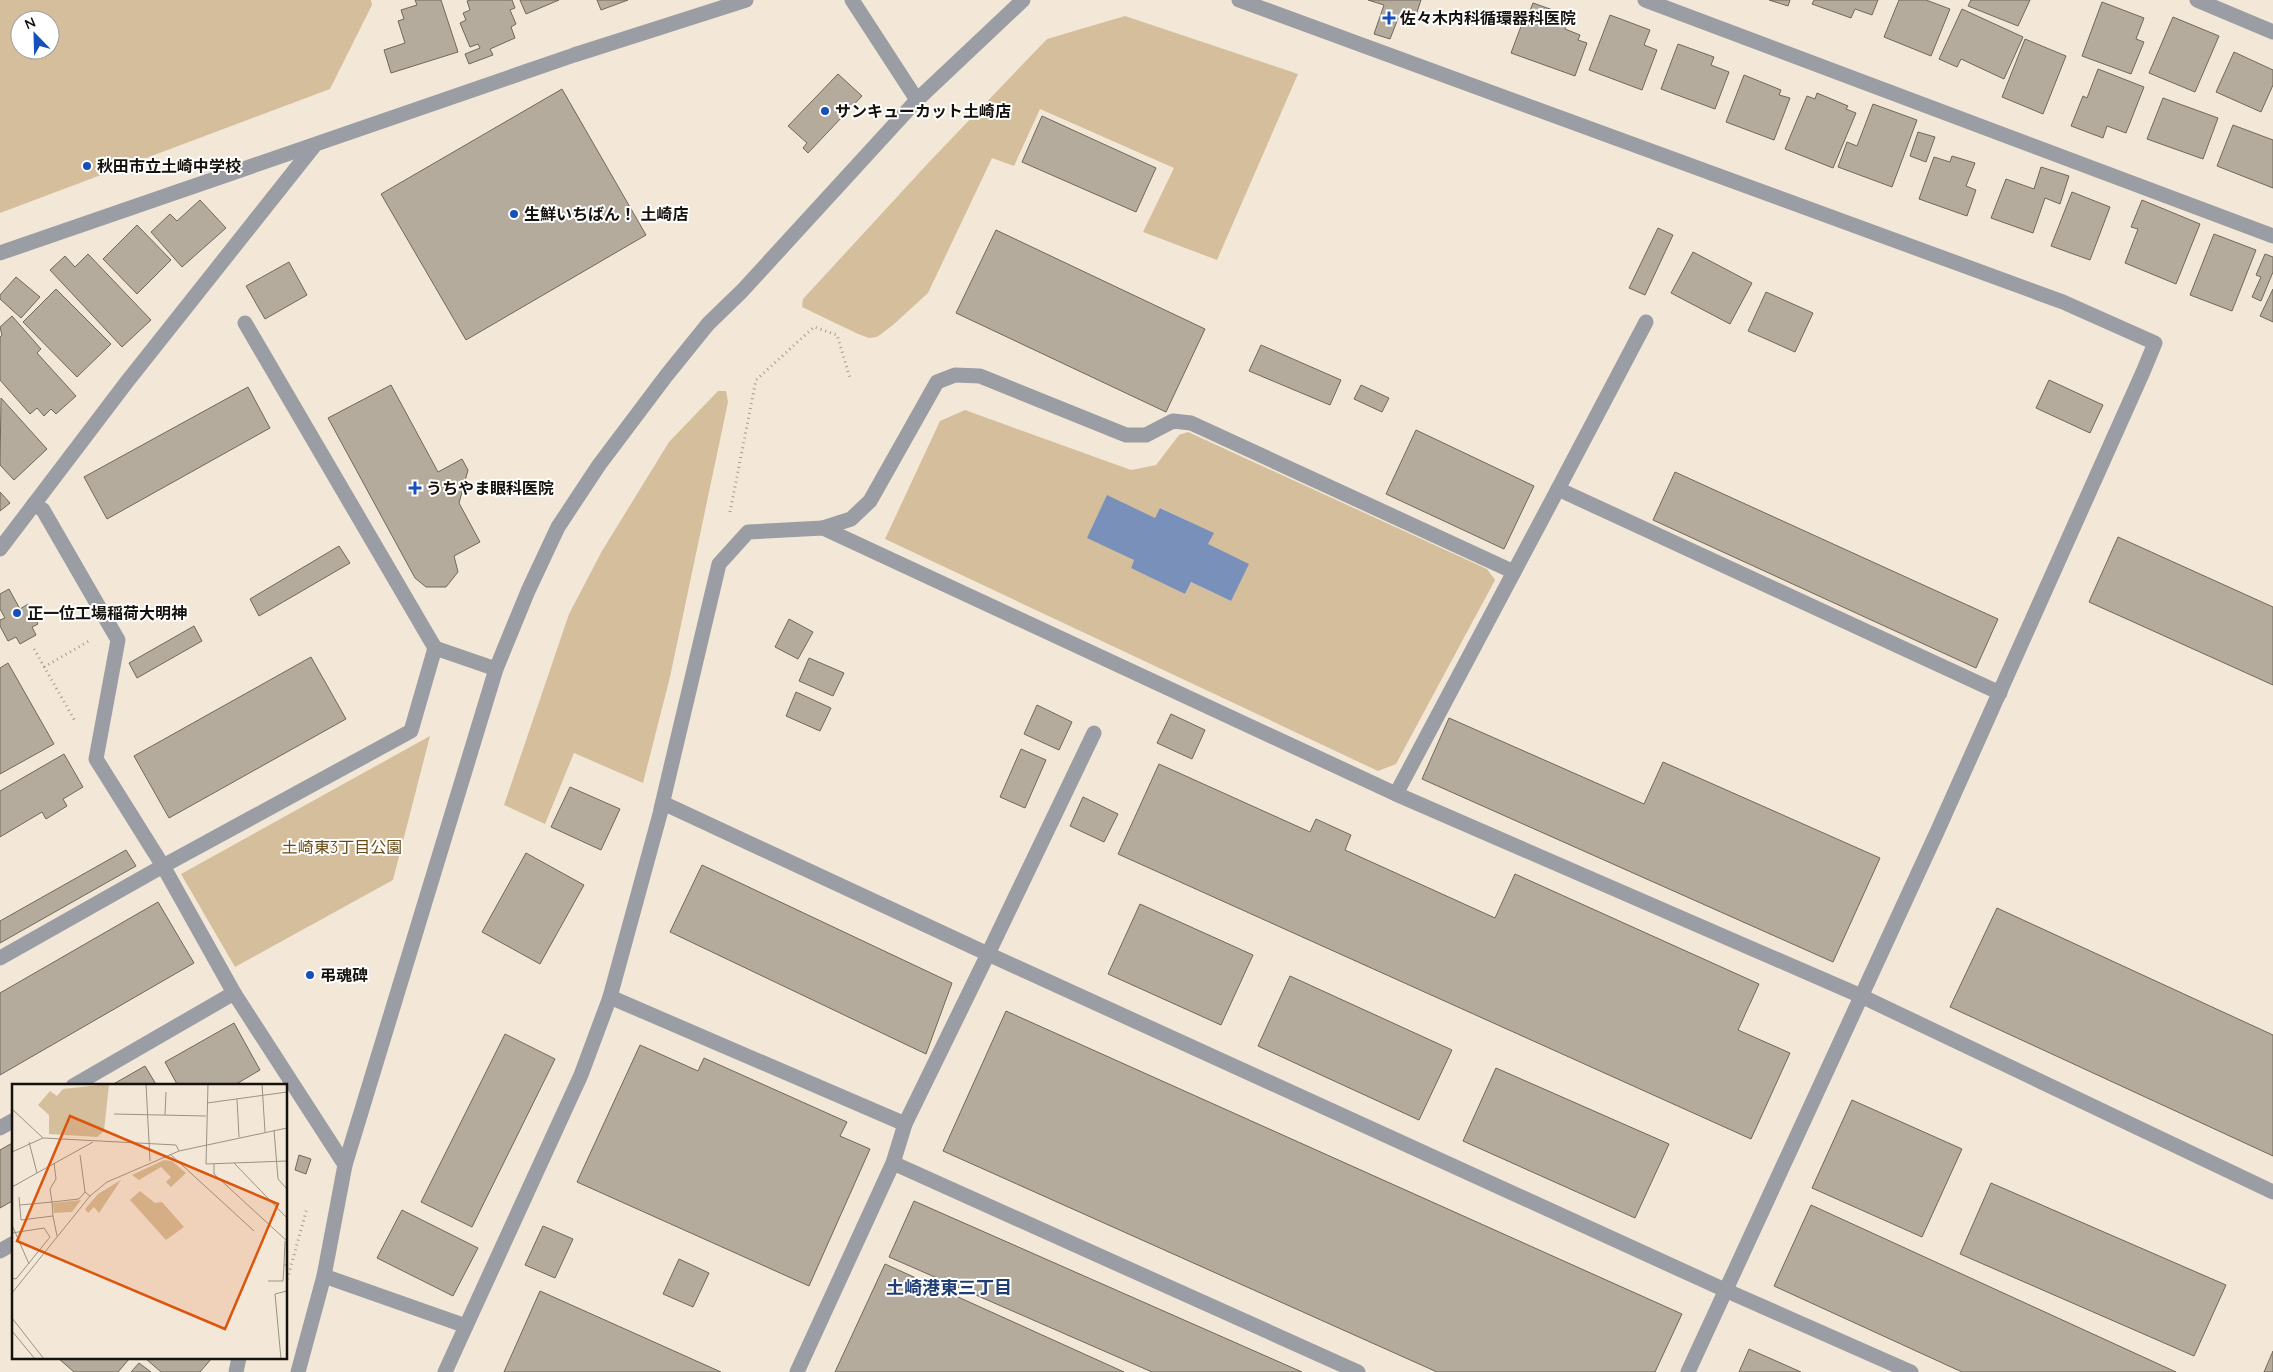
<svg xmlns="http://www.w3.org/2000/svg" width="2273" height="1372" font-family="Quicksand,'Noto Sans JP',sans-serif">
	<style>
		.green { fill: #d5be9c; fill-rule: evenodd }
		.water { fill: #7890ba }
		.building { fill: #b5ab9c; stroke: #71685a }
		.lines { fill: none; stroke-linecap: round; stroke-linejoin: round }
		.path { stroke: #a49c90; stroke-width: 3; stroke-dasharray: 1 4; stroke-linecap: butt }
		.minor { stroke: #9a9ea4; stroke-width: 15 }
		.poi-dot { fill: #174fbb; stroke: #fff; stroke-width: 2 }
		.labels { text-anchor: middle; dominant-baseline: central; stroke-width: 4; stroke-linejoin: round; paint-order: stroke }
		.poi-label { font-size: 16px; font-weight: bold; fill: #15110c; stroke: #fff; text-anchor: start }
		.park-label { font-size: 16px; fill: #694b16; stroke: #fff }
		.neighbourhood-label { font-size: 18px; font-weight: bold; fill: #213e74; stroke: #fff }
		.inset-road { fill: none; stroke: #9a9286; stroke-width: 1 }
		.view { fill: #dd550c; fill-opacity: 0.15; stroke: #dd550c; stroke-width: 2.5 }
		.inset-edge { fill: none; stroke: #15110c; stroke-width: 2.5 }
	</style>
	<rect width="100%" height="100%" fill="#f3e8d8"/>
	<g class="green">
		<path d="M 0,0 L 371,0 L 372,5 L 330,89 L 0,213 ZM 20,20 L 50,20 L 50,50 L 20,50 Z"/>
		<path d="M 1125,16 L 1298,74 L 1217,260 L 1143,232 L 1174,168 L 1040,109 L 1014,166 L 992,158 L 928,293 L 893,325 L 877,337 L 869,338 L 858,334 L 802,307 L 803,299 L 931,160 L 1047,39 Z"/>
		<path d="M 718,391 L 726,391 L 728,402 L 670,677 L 643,783 L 574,753 L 545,824 L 504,805 L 569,614 L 602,551 L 669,442 Z"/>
		<path d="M 965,410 L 1131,470 L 1156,465 L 1179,435 L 1188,432 L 1487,569 L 1495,580 L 1396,764 L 1378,771 L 885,539 L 940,421 ZM 1161,508 L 1213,533 L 1208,544 L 1231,601 L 1191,582 L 1185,594 L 1131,567 Z"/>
		<path d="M 430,736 L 393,880 L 235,967 L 181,874 Z"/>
	</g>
	<path class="water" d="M 1107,495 L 1155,518 L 1160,508 L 1214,533 L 1208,544 L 1249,564 L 1231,601 L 1191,582 L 1185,594 L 1131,568 L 1134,560 L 1087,538 Z"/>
	<g class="building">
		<path d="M 415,0 L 441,0 L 458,52 L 391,73 L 384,50 L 405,43 L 398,21 L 404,19 L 401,10 L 417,5 Z"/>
		<path d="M 470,0 L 512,0 L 515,8 L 510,10 L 516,24 L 511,27 L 515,38 L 490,49 L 493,55 L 469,64 L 465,54 L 480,48 L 478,44 L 470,47 L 460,23 L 466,20 L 463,13 L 470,10 L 467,1 Z"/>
		<path d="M 520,0 L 559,0 L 526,14 Z"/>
		<path d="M 597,0 L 628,0 L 601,10 Z"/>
		<path d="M 1368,0 L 1421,0 L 1414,21 L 1399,16 L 1390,39 L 1374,34 L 1384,5 Z"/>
		<path d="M 1769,0 L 1790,0 L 1788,6 Z"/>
		<path d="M 1814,0 L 1878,0 L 1872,15 L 1855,9 L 1851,18 L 1812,4 Z"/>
		<path d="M 1899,0 L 1926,0 L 1950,9 L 1931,56 L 1884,37 Z"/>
		<path d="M 1971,0 L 2030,0 L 2018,26 L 1968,6 Z"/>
		<path d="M 2102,2 L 2144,18 L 2136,39 L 2144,42 L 2131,74 L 2082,56 Z"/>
		<path d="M 1533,3 L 1570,16 L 1565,29 L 1580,35 L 1578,40 L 1587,43 L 1575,76 L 1511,53 L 1526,13 L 1529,13 Z"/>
		<path d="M 1962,9 L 2023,37 L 2004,79 L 1961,59 L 1957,67 L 1939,59 Z"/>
		<path d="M 1610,15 L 1650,30 L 1644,45 L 1657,50 L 1642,90 L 1589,70 Z"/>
		<path d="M 2173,17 L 2219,36 L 2195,92 L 2149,73 Z"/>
		<path d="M 2025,39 L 2066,56 L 2043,114 L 2002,97 Z"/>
		<path d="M 1678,44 L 1714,57 L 1711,65 L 1729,72 L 1715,109 L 1661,89 Z"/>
		<path d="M 2234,52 L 2273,70 L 2273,85 L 2261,112 L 2216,92 Z"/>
		<path d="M 2098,69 L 2144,87 L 2126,133 L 2107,126 L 2103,138 L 2071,126 L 2083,96 L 2087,98 Z"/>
		<path d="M 838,74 L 862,96 L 808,153 L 803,148 L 807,143 L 788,126 Z"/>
		<path d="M 1744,75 L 1781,90 L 1779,95 L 1790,98 L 1774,140 L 1726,122 Z"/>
		<path d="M 562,89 L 646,235 L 466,340 L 381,194 Z"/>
		<path d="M 1817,93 L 1848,106 L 1846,109 L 1856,113 L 1833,168 L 1785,149 L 1807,96 L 1815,99 Z"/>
		<path d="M 2163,98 L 2218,118 L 2203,159 L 2147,139 Z"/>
		<path d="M 1873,104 L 1917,120 L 1892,187 L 1838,167 L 1847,142 L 1857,146 Z"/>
		<path d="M 1042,116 L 1156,168 L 1136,212 L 1022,162 Z"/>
		<path d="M 2233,125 L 2273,140 L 2273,188 L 2217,166 Z"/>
		<path d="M 1918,132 L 1935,137 L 1926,162 L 1910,156 Z"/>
		<path d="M 1952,156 L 1975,163 L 1966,186 L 1976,190 L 1967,216 L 1919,199 L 1934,157 L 1950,162 Z"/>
		<path d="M 2041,167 L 2069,176 L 2060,204 L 2045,198 L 2033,233 L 1991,218 L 2006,179 L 2034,189 Z"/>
		<path d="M 2072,192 L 2110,207 L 2090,260 L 2051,246 Z"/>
		<path d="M 200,200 L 226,228 L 182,267 L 151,232 L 170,214 L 177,221 Z"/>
		<path d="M 2142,200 L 2200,224 L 2176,284 L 2125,263 L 2138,229 L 2131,227 Z"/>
		<path d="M 137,225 L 171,260 L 137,294 L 103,259 Z"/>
		<path d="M 1658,228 L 1673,235 L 1645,295 L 1629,288 Z"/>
		<path d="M 996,230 L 1205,329 L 1166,412 L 956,313 Z"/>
		<path d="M 2214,234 L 2256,250 L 2232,311 L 2190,295 Z"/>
		<path d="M 1693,252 L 1752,283 L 1730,324 L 1671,293 Z"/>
		<path d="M 88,254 L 151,320 L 122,347 L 50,270 L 65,256 L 75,267 Z"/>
		<path d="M 2265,254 L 2273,257 L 2273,272 L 2261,301 L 2252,297 L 2261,277 L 2256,275 Z"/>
		<path d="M 289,262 L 307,295 L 265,319 L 246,286 Z"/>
		<path d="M 16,277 L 40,297 L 21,318 L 0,299 L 0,295 Z"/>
		<path d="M 56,289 L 111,344 L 77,377 L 23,322 Z"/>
		<path d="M 2273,289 L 2273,322 L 2260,316 Z"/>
		<path d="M 1766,292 L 1813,313 L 1795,352 L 1748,331 Z"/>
		<path d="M 12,316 L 41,349 L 37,353 L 76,396 L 56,414 L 51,409 L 44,416 L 37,408 L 30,414 L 0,380 L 0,337 L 2,335 L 0,327 Z"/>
		<path d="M 1261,345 L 1341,380 L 1330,405 L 1249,371 Z"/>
		<path d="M 2049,380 L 2103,405 L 2090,433 L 2036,408 Z"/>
		<path d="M 391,385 L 438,472 L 462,459 L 468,470 L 459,503 L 480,542 L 454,556 L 458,572 L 446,587 L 426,587 L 415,578 L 328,418 Z"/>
		<path d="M 1361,385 L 1389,398 L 1382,412 L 1354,399 Z"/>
		<path d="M 248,387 L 270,428 L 107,519 L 84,477 Z"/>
		<path d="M 1,398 L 47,449 L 14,480 L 0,465 Z"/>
		<path d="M 1416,430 L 1534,486 L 1504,549 L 1386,494 Z"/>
		<path d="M 1675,472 L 1998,619 L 1976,668 L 1653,520 Z"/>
		<path d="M 0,492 L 10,503 L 0,511 Z"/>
		<path d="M 2118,537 L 2273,607 L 2273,685 L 2089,602 Z"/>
		<path d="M 339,546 L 350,563 L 259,616 L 250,599 Z"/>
		<path d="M 9,589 L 20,609 L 28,604 L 38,624 L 32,627 L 36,635 L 20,644 L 16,637 L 8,641 L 0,626 L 0,620 L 5,618 L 0,609 L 0,594 Z"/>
		<path d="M 789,619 L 813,632 L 798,659 L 775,647 Z"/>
		<path d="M 194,626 L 202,641 L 137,678 L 129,663 Z"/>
		<path d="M 311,657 L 346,719 L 169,818 L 134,756 Z"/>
		<path d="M 809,658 L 844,673 L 833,696 L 799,681 Z"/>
		<path d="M 8,663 L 54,744 L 0,774 L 0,668 Z"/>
		<path d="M 796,692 L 831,708 L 820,731 L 786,716 Z"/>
		<path d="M 1037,705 L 1072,722 L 1059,750 L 1024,734 Z"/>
		<path d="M 1171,714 L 1205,730 L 1192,759 L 1157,743 Z"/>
		<path d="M 1449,718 L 1644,804 L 1663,762 L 1880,858 L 1833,962 L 1422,779 Z"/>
		<path d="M 1021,749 L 1046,760 L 1025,808 L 1000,797 Z"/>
		<path d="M 64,754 L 83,787 L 63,799 L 67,806 L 46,819 L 42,812 L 0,837 L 0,791 Z"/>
		<path d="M 1159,764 L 1310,832 L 1316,819 L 1351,835 L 1345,850 L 1495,918 L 1515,874 L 1759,984 L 1738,1030 L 1790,1053 L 1751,1139 L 1118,854 Z"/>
		<path d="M 570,787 L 620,809 L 601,850 L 551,827 Z"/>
		<path d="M 1083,797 L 1118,814 L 1104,842 L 1070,826 Z"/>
		<path d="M 126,850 L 136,866 L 0,943 L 0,921 Z"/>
		<path d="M 526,853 L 584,885 L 540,964 L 482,932 Z"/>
		<path d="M 702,865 L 952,983 L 926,1054 L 670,932 Z"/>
		<path d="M 158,902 L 194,963 L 0,1075 L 0,993 Z"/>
		<path d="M 1140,904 L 1253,955 L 1221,1025 L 1108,974 Z"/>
		<path d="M 1997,908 L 2273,1035 L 2273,1156 L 1950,1007 Z"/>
		<path d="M 1290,976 L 1452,1050 L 1419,1120 L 1258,1046 Z"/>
		<path d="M 1006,1011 L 1682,1314 L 1655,1372 L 1437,1372 L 943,1151 Z"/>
		<path d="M 234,1023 L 260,1070 L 233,1086 L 178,1086 L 165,1062 Z"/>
		<path d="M 505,1034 L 555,1059 L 472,1227 L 421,1202 Z"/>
		<path d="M 640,1045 L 698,1071 L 704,1058 L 847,1122 L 840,1136 L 870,1149 L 809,1286 L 577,1182 Z"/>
		<path d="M 145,1066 L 157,1086 L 110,1086 Z"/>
		<path d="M 1496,1068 L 1669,1144 L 1635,1218 L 1463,1141 Z"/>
		<path d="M 1852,1100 L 1962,1149 L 1922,1237 L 1812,1188 Z"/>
		<path d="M 14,1142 L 14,1200 L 0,1208 L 0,1150 Z"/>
		<path d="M 299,1155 L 311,1159 L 306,1174 L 295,1170 Z"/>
		<path d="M 1991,1183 L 2226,1285 L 2194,1356 L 1960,1254 Z"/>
		<path d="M 914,1201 L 1302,1372 L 1152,1372 L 889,1257 Z"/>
		<path d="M 1811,1205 L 2176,1372 L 1962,1372 L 1774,1286 Z"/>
		<path d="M 402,1210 L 478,1248 L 453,1296 L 377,1258 Z"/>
		<path d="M 543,1226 L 573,1239 L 555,1278 L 525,1265 Z"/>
		<path d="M 679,1259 L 709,1273 L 693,1307 L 663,1294 Z"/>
		<path d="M 885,1264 L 1124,1372 L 835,1372 Z"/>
		<path d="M 540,1291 L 721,1372 L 504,1372 Z"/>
		<path d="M 1749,1349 L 1801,1372 L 1739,1372 Z"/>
		<path d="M 2273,1351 L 2273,1372 L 2264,1372 Z"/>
		<path d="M 58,1358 L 130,1358 L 118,1372 L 74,1372 Z"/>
		<path d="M 145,1358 L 212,1358 L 200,1372 L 161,1372 Z"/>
		<path d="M 139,1363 L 151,1372 L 131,1372 Z"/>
	</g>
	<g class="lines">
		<g class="path">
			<path d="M 730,512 L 756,380 L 814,327 L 837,335 L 850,378"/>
			<path d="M 34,649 L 75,721"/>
			<path d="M 44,667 L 89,641"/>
			<path d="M 286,1284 L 307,1208"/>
		</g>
		<g class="minor">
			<path d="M 852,0 L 917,100"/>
			<path d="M 1239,0 L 2063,302 L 2155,343 L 2143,372 L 1937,832 L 1688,1372"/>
			<path d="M 1645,0 L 2273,236"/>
			<path d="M 2197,0 L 2273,32"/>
			<path d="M 0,253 L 574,55 L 746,0"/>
			<path d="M 245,323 L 435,648"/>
			<path d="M 1558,489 L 1646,322"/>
			<path d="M 34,504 L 43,510 L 118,640 L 96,759 L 163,866 L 411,731 L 435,648 L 496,669"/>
			<path d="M 823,528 L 851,519 L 870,501 L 937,382 L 955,375 L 980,376 L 1126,435 L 1146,435 L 1173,421 L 1191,423 L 1514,572"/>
			<path d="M 0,549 L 126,383 L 314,146"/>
			<path d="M 1396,794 L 1558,489 L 2000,693"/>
			<path d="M 661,809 L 719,564 L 748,532 L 823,528 L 1396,794 L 1861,996 L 2273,1192"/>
			<path d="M 0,958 L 163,866 L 234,993"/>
			<path d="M 610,997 L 905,1124"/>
			<path d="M 73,1086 L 234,993 L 345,1165"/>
			<path d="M 0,1128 L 14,1120"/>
			<path d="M 893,1163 L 1358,1372"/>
			<path d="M 0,1251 L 14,1243"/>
			<path d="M 324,1276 L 466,1326 L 581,1075 L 610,997 L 663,803 L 988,954 L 1094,733"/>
			<path d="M 236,1372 L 239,1358"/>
			<path d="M 298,1372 L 324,1276 L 345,1165 L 496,669 L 528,591 L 558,527 L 599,465 L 666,376 L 708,324 L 742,291 L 917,100 L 1023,0"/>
			<path d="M 445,1372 L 466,1326"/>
			<path d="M 797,1372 L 893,1163 L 905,1124 L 988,954 L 1725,1290 L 1911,1372"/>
		</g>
	</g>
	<g class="poi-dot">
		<path d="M1386.5 10.5h5v5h5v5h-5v5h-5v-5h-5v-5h5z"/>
		<circle cx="825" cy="111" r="5"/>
		<circle cx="87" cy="166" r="5"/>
		<circle cx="514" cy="214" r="5"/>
		<path d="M412.5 480.5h5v5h5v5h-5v5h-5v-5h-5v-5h5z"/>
		<circle cx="17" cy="613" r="5"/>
		<circle cx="310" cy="975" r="5"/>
	</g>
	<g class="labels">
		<g class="poi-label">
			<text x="1400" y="18">佐々木内科循環器科医院</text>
			<text x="835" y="111">サンキューカット土崎店</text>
			<text x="97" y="166">秋田市立土崎中学校</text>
			<text x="524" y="214">生鮮いちばん！ 土崎店</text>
			<text x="426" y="488">うちやま眼科医院</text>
			<text x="27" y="613">正一位工場稲荷大明神</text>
			<text x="320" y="975">弔魂碑</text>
		</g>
		<g class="park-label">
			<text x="342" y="847">土崎東3丁目公園</text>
		</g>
		<g class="neighbourhood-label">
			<text x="949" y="1287">土崎港東三丁目</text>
		</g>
	</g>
	<g transform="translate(12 1084)">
		<rect width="275" height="275" fill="#f3e8d8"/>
		<path d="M 97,0 L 92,47 L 85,53 L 37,50 L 37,31 L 26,21 L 38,7 L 45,12 L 51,5 ZM 152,76 L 160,77 L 174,89 L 159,103 L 154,98 L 159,93 L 149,83 L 127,96 L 120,91 ZM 109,96 L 87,129 L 82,123 L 76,129 L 73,125 L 86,110 ZM 128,107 L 143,119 L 150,118 L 172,143 L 154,156 L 118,116 ZM 69,116 L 60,128 L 42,129 L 41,119 Z" fill="#d5be9c"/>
		<path class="inset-road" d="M 134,0 L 138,77M 196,0 L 194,80 L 275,77M 250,0 L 253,48M 225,15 L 227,53M 195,19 L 275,8M 0,25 L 31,54M 102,30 L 194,32M 153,31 L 154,8M 262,46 L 266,95 L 275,105M 17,58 L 25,89 L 81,58M 0,68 L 31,54 L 164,61 L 167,67M 158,70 L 242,147M 68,71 L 73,108M 42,79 L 44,95 L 38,105 L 40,118 L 67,115 L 73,108 L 78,112M 222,79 L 275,134M 202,80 L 202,90 L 275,157M 0,103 L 25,89M 7,113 L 9,136 L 41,132 L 45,152M 8,121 L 40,118 L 41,132M 0,141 L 17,180M 0,149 L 32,144 L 38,153 L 4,195 L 0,194M 272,181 L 273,157M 256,197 L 271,197 L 272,181 L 275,181M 0,209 L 78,112 L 95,98 L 167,67 L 275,44M 0,234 L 32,275M 0,247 L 23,275M 269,275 L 263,210 L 275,207"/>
		<path class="view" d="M 58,32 L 266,120 L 213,245 L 5,157 Z"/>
		<rect width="275" height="275" class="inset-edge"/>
	</g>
	<g transform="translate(35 35) rotate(337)"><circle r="24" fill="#ffffff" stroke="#a1a09e"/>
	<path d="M0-4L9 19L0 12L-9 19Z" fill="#174fbb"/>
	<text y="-8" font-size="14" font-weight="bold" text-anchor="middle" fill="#15110c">N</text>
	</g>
</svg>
